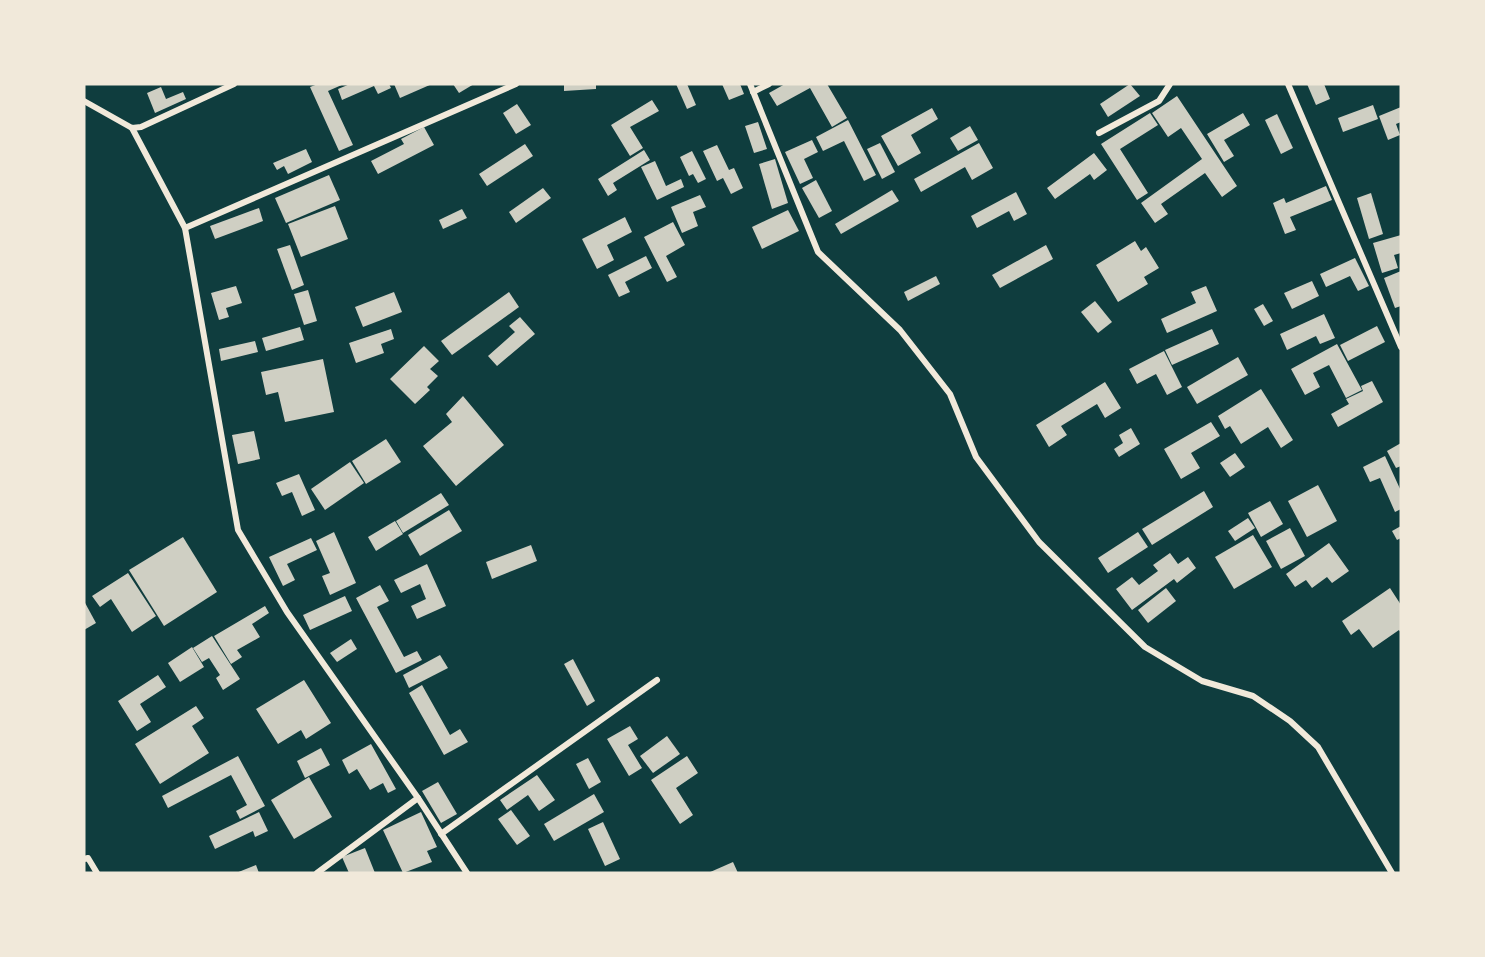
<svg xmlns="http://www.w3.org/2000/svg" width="1485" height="957" font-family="Quicksand,sans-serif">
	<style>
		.building { fill: #cfcfc3 }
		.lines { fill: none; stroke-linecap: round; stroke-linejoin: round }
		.minor { stroke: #f1e9da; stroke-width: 6 }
	</style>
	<rect width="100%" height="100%" fill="#0f3d3e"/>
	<g class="building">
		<path d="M 318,84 L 344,84 L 328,91 L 353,145 L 339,151 L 310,87 Z"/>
		<path d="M 350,84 L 389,84 L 391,88 L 378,94 L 374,86 L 342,100 L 338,89 Z"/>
		<path d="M 394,84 L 432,84 L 400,98 Z"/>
		<path d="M 453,84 L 474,84 L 459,93 Z"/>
		<path d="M 564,84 L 596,84 L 596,89 L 564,91 Z"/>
		<path d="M 676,84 L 687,84 L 696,105 L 687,109 Z"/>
		<path d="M 722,84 L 740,84 L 744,94 L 729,100 Z"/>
		<path d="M 785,84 L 827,84 L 847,118 L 832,127 L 810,88 L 777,106 L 769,93 Z"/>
		<path d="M 1130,84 L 1140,96 L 1108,117 L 1100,104 Z"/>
		<path d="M 1307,84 L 1324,84 L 1330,99 L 1316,105 Z"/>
		<path d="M 161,87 L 166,99 L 183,92 L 186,99 L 155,113 L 147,93 Z"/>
		<path d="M 1177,96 L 1237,186 L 1222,197 L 1205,173 L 1161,204 L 1168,214 L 1155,223 L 1141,203 L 1202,159 L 1181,128 L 1168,137 L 1152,113 Z"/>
		<path d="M 652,100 L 659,111 L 630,127 L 643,148 L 630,156 L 611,125 Z"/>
		<path d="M 517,104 L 531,125 L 516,134 L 503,113 Z"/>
		<path d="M 1373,105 L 1378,119 L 1343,132 L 1338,118 Z"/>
		<path d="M 1401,107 L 1401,122 L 1396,124 L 1400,135 L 1388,140 L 1379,116 Z"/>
		<path d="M 932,108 L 938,119 L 911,135 L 921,153 L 898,166 L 881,136 Z"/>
		<path d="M 1150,113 L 1158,125 L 1120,149 L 1148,193 L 1137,200 L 1101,144 Z"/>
		<path d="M 1243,113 L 1250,125 L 1224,140 L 1234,156 L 1224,162 L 1207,134 Z"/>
		<path d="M 1277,114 L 1293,148 L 1281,154 L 1265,120 Z"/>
		<path d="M 848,120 L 876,175 L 864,181 L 844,141 L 823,151 L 816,137 Z"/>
		<path d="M 758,122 L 767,149 L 754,153 L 745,126 Z"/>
		<path d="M 970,126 L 978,140 L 958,151 L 950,138 Z"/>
		<path d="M 424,127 L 434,145 L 378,174 L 371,161 L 404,144 L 401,139 Z"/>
		<path d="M 812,140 L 818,152 L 804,159 L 813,178 L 800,184 L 785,152 Z"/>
		<path d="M 880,143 L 895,172 L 882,179 L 867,149 Z"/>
		<path d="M 979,143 L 993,168 L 972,180 L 965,167 L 921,192 L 914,179 Z"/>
		<path d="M 525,144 L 533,156 L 487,186 L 479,174 Z"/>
		<path d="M 717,145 L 729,170 L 734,168 L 743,188 L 731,194 L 723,178 L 717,181 L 703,151 Z"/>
		<path d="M 306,149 L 312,162 L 288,174 L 284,166 L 277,170 L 273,163 Z"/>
		<path d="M 644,150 L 650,160 L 613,183 L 617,190 L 608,196 L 598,179 Z"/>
		<path d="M 692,151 L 706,179 L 698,183 L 693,174 L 689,176 L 680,157 Z"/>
		<path d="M 1094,153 L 1107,170 L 1094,180 L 1090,174 L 1055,199 L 1047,188 Z"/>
		<path d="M 775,159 L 788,203 L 772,209 L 759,164 Z"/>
		<path d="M 655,161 L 666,186 L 681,179 L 684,187 L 657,200 L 641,167 Z"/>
		<path d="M 329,175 L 340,200 L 286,223 L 275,198 Z"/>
		<path d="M 816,180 L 832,211 L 819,218 L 802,188 Z"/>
		<path d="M 1326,186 L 1332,200 L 1290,217 L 1296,230 L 1285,234 L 1273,203 L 1284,198 L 1286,203 Z"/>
		<path d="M 543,188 L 551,198 L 516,223 L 509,212 Z"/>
		<path d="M 892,190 L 899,201 L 841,234 L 835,224 Z"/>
		<path d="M 1016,192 L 1027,214 L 1014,221 L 1009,211 L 977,228 L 971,216 Z"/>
		<path d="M 1371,193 L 1383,234 L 1369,239 L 1357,198 Z"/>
		<path d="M 700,195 L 706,207 L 693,212 L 698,226 L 682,233 L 671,207 Z"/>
		<path d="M 335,206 L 348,239 L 301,257 L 288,224 Z"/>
		<path d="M 259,208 L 263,221 L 215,239 L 210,226 Z"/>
		<path d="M 462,209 L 467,218 L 443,229 L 439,220 Z"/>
		<path d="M 788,210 L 799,231 L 762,249 L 752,227 Z"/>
		<path d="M 625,217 L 632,232 L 607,245 L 614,260 L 597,269 L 582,239 Z"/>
		<path d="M 673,222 L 685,245 L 666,256 L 677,277 L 667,282 L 644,237 Z"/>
		<path d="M 1401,235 L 1401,253 L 1394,255 L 1398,268 L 1382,273 L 1373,243 Z"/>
		<path d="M 1135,241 L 1141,251 L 1146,247 L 1159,268 L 1144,277 L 1148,284 L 1118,302 L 1096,265 Z"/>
		<path d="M 290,245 L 304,285 L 292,290 L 277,249 Z"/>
		<path d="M 1046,245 L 1053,259 L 1000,288 L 992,275 Z"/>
		<path d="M 646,256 L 652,268 L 625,282 L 630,292 L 619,297 L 608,275 Z"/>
		<path d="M 1355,258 L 1369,286 L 1358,291 L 1350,276 L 1326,287 L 1320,274 Z"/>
		<path d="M 1401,271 L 1401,306 L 1395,308 L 1384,278 Z"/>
		<path d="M 936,276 L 940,284 L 908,301 L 904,292 Z"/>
		<path d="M 1312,281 L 1319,296 L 1292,309 L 1284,293 Z"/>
		<path d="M 236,286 L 242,303 L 226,308 L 229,317 L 219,320 L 211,293 Z"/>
		<path d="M 1206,286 L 1217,311 L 1167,333 L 1161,319 L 1196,303 L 1191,292 Z"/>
		<path d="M 308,290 L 317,321 L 304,325 L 294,294 Z"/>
		<path d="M 394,292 L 402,312 L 363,327 L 355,307 Z"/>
		<path d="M 509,292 L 519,307 L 452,355 L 441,341 Z"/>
		<path d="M 1095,301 L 1112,322 L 1098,333 L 1081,312 Z"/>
		<path d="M 1263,304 L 1273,321 L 1264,326 L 1254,309 Z"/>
		<path d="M 1324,314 L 1335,338 L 1320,344 L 1316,336 L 1287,350 L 1280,334 Z"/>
		<path d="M 520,317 L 535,334 L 497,366 L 488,356 L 515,332 L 509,326 Z"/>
		<path d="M 1377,326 L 1385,342 L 1348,361 L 1340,345 Z"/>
		<path d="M 300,327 L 304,340 L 266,351 L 262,338 Z"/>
		<path d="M 391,329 L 394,339 L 381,344 L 384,353 L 356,363 L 349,343 Z"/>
		<path d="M 1212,329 L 1219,344 L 1172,365 L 1165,350 Z"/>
		<path d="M 255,341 L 258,352 L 221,361 L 219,349 Z"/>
		<path d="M 1337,344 L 1362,390 L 1346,398 L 1329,365 L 1313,373 L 1320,387 L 1305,395 L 1291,369 Z"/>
		<path d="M 424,346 L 439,361 L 430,369 L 438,376 L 427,387 L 430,390 L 415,404 L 390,379 Z"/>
		<path d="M 1164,351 L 1182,387 L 1167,395 L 1156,374 L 1137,384 L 1129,369 Z"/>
		<path d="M 1238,357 L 1248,375 L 1197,404 L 1187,387 Z"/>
		<path d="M 323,359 L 334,412 L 285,422 L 278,392 L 266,395 L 261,372 Z"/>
		<path d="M 1372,381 L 1383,402 L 1338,427 L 1331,414 L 1349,404 L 1346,399 L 1363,391 L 1361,386 Z"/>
		<path d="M 1105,382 L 1121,408 L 1105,418 L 1097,404 L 1061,426 L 1067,435 L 1049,447 L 1036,425 Z"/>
		<path d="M 1261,389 L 1293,440 L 1281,448 L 1268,427 L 1241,444 L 1230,426 L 1225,429 L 1218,416 Z"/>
		<path d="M 463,396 L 504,445 L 456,486 L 423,446 L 452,422 L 446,414 Z"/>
		<path d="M 1211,422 L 1220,436 L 1191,453 L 1200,468 L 1181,479 L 1164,449 Z"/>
		<path d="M 1131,428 L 1140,444 L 1119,457 L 1114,449 L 1123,443 L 1119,435 Z"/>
		<path d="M 254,431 L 260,459 L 238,464 L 232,435 Z"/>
		<path d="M 386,439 L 401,462 L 366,484 L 352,461 Z"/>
		<path d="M 1401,443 L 1401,466 L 1396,468 L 1387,451 Z"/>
		<path d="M 1235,453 L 1245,467 L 1230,477 L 1220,463 Z"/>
		<path d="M 1385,456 L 1401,491 L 1401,509 L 1395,512 L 1380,478 L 1370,482 L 1363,467 Z"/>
		<path d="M 350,462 L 364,483 L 325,510 L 311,489 Z"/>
		<path d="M 299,474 L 315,510 L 302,516 L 292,492 L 282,496 L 276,483 Z"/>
		<path d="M 1318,485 L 1337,521 L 1307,537 L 1288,501 Z"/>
		<path d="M 1204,491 L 1213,507 L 1152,545 L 1142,529 Z"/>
		<path d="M 441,493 L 449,505 L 403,533 L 396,521 Z"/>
		<path d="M 1270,501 L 1283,524 L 1261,537 L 1248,513 Z"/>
		<path d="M 449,510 L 462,531 L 420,556 L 408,535 Z"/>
		<path d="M 1248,518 L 1255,528 L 1235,541 L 1228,531 Z"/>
		<path d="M 395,521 L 403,534 L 376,551 L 368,537 Z"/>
		<path d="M 1401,526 L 1401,538 L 1397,540 L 1392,531 Z"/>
		<path d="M 1290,528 L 1305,556 L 1281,569 L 1266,541 Z"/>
		<path d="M 334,532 L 356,583 L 330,595 L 322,576 L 330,573 L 316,541 Z"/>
		<path d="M 1138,532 L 1148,547 L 1108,573 L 1098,558 Z"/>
		<path d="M 1253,535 L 1272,567 L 1234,589 L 1215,557 Z"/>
		<path d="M 183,537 L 217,592 L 164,626 L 129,570 Z"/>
		<path d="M 311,538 L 317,550 L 287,564 L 295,580 L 283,586 L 269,557 Z"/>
		<path d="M 1329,543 L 1349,571 L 1332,583 L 1327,577 L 1312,588 L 1306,580 L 1295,587 L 1286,574 Z"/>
		<path d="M 531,545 L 537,561 L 492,579 L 486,562 Z"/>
		<path d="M 1170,553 L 1178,564 L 1188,557 L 1196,568 L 1177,583 L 1174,579 L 1132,610 L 1116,589 L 1132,577 L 1139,585 L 1158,571 L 1153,565 Z"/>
		<path d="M 427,564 L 446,606 L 417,619 L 411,606 L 426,599 L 420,584 L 401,593 L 394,580 Z"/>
		<path d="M 128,573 L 156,616 L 132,632 L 111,599 L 100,607 L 92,596 Z"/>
		<path d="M 380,585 L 389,601 L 377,607 L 404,657 L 417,651 L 422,660 L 396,673 L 356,598 Z"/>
		<path d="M 1166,588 L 1176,601 L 1148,623 L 1138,610 Z"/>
		<path d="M 1390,588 L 1401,605 L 1401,633 L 1399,630 L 1373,648 L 1359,629 L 1351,635 L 1342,621 Z"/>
		<path d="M 345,596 L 352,611 L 310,630 L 303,615 Z"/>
		<path d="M 84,601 L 96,623 L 84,630 Z"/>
		<path d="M 265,606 L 269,613 L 252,624 L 260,637 L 237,650 L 242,657 L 231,664 L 214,636 Z"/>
		<path d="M 212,636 L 240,679 L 223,690 L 216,678 L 220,675 L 209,658 L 202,662 L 193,648 Z"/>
		<path d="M 351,639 L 357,649 L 337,662 L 330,653 Z"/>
		<path d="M 192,647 L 204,667 L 180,682 L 168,663 Z"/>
		<path d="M 440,655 L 448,668 L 409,688 L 403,675 Z"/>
		<path d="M 573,659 L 595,701 L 587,706 L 564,664 Z"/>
		<path d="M 158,675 L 166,687 L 140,704 L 151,722 L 137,731 L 118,701 Z"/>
		<path d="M 304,680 L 331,723 L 306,739 L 301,730 L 278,744 L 256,709 Z"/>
		<path d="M 422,685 L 450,735 L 460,729 L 468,742 L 444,755 L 409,693 Z"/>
		<path d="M 196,706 L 204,718 L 192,726 L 209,753 L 160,784 L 135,744 Z"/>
		<path d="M 630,726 L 638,739 L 628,745 L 642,768 L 629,776 L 607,739 Z"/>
		<path d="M 667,736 L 680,754 L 653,773 L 640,756 Z"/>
		<path d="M 371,744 L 396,789 L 388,793 L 383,783 L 370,790 L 357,769 L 349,774 L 342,760 Z"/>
		<path d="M 321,748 L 330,765 L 305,778 L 297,761 Z"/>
		<path d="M 238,756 L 265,806 L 240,819 L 236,811 L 247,805 L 231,775 L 168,808 L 162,796 Z"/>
		<path d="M 687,756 L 698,773 L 676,788 L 693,815 L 680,824 L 651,780 Z"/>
		<path d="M 588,758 L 601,782 L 589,789 L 576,764 Z"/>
		<path d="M 537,775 L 555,800 L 539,811 L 528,795 L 507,810 L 500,800 Z"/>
		<path d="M 309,777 L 332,817 L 294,839 L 271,800 Z"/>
		<path d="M 438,782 L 457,814 L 441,823 L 422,791 Z"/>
		<path d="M 594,794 L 604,812 L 554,841 L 544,824 Z"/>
		<path d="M 511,810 L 530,836 L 517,845 L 498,819 Z"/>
		<path d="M 259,812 L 268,831 L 255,837 L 253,831 L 215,849 L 209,836 Z"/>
		<path d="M 421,812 L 437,847 L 427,851 L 432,862 L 403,873 L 383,830 Z"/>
		<path d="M 603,822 L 620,859 L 605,866 L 588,829 Z"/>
		<path d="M 365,848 L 375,873 L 349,873 L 342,857 Z"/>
		<path d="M 733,862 L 738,873 L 708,873 Z"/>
		<path d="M 256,865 L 259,873 L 236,873 Z"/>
	</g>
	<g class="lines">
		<g class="minor">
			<path d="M 750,84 L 818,252 L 900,330 L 950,394 L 976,457 L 1039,542 L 1145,647 L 1202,681 L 1253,696 L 1290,721 L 1318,747 L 1392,873"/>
			<path d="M 1288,84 L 1401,347"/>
			<path d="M 753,92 L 769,84"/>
			<path d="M 84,101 L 132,128 L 141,127 L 234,84"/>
			<path d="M 132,128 L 185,228 L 238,530 L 287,612 L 418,798 L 467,873"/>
			<path d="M 1099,133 L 1159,101 L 1170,84"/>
			<path d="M 185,228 L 516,84"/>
			<path d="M 441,834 L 657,680"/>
			<path d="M 84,859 L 88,858 L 97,873"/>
			<path d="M 317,873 L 418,798"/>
		</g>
	</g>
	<rect width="1485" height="957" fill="none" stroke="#f1e9da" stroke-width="171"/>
</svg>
